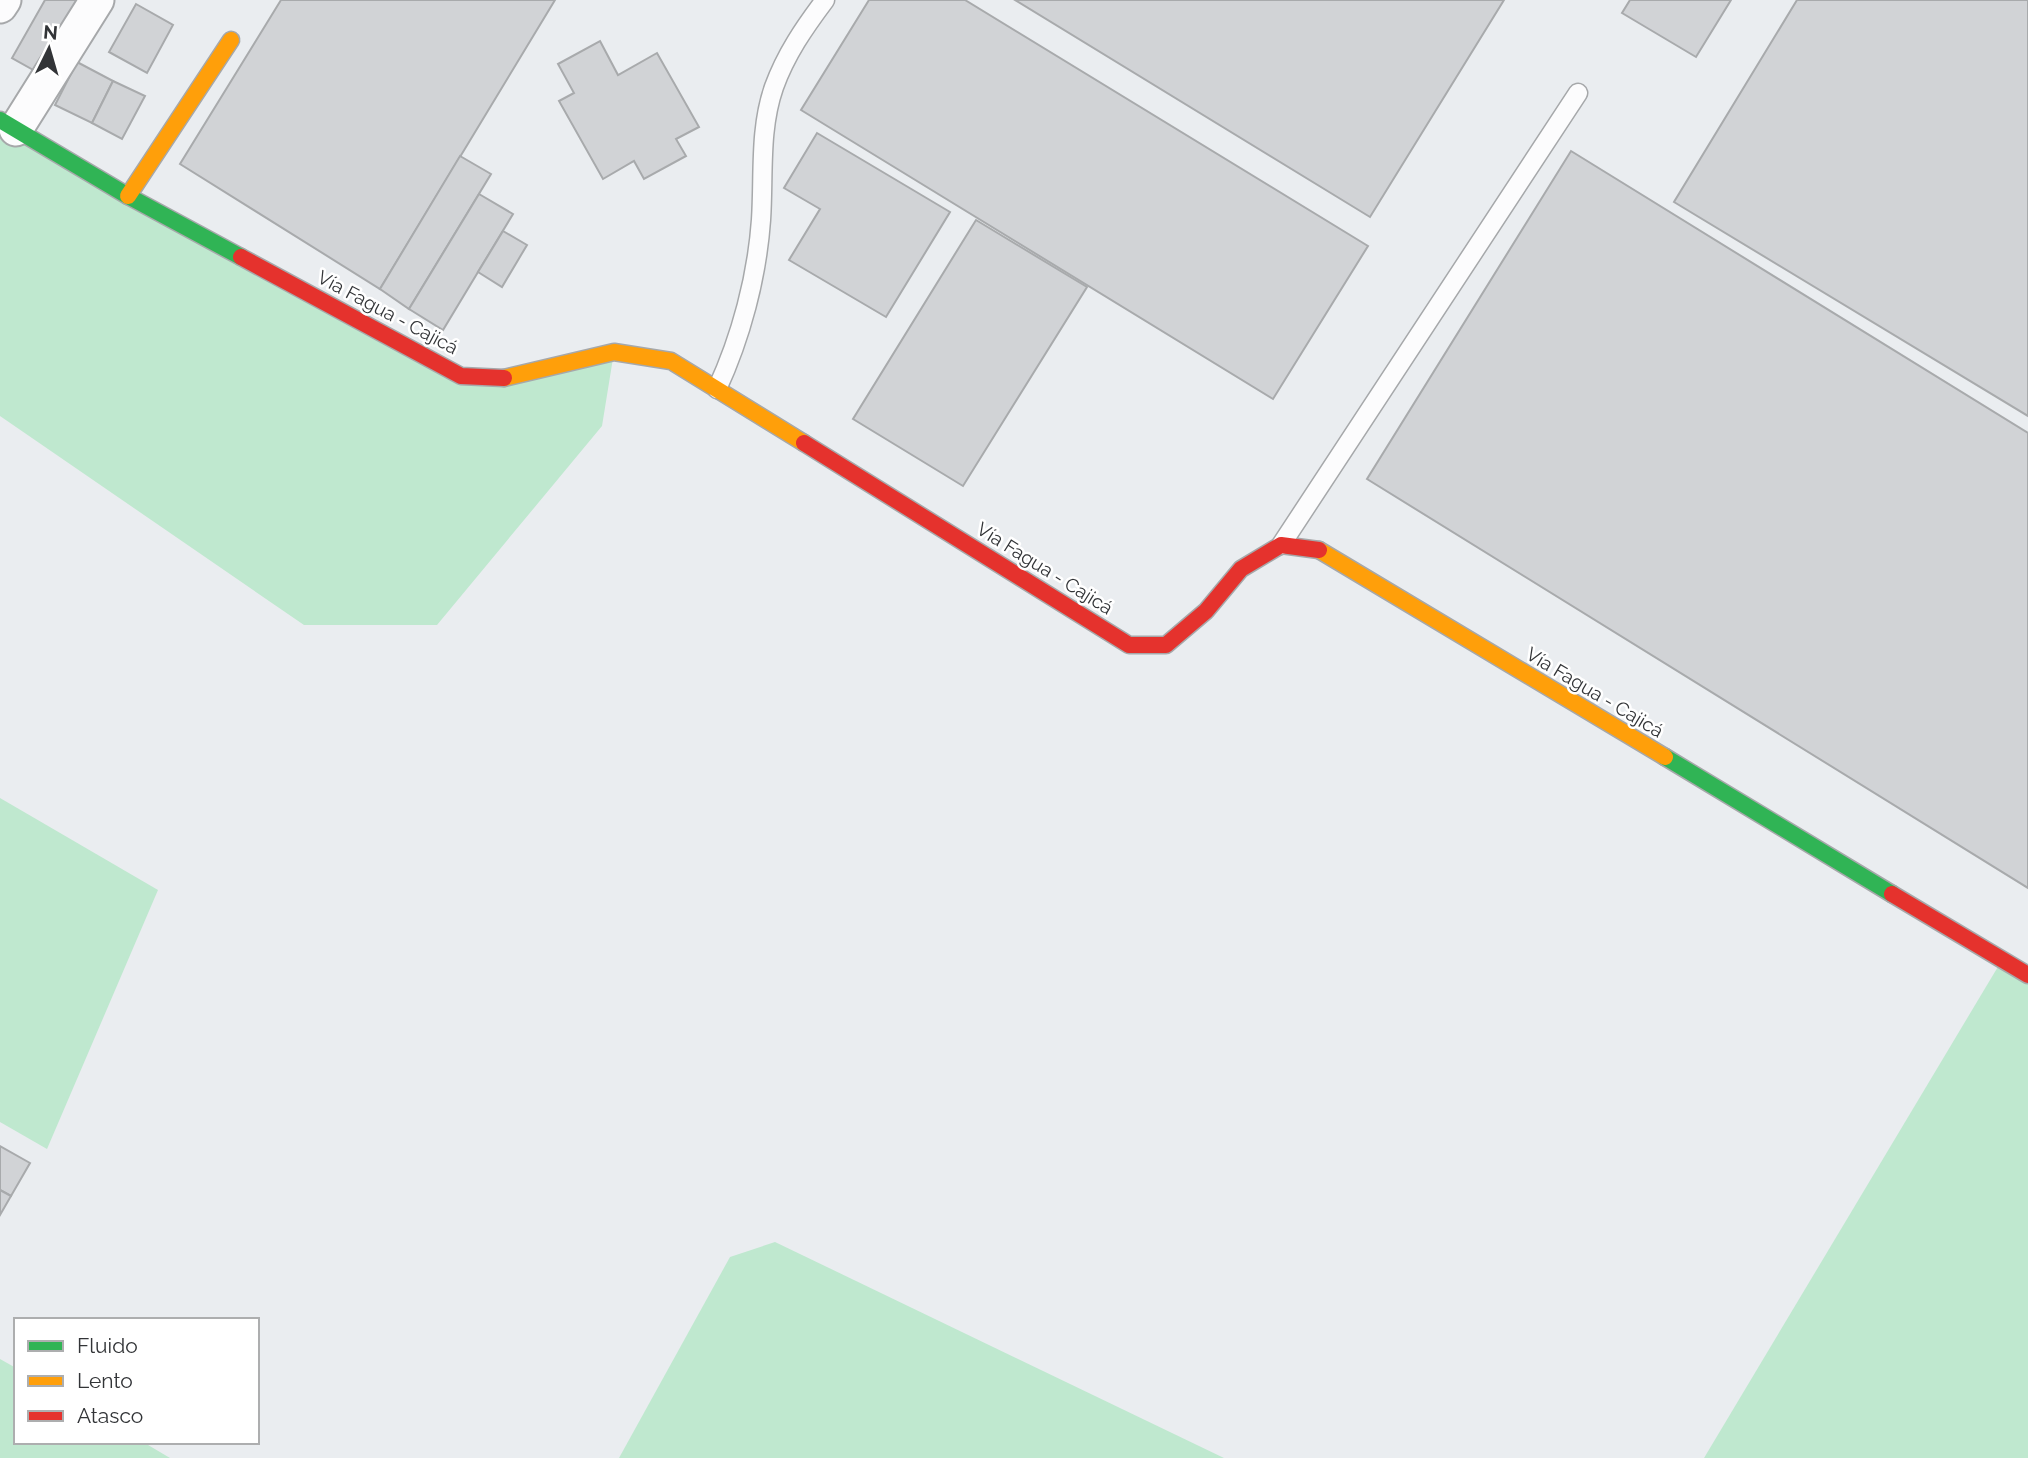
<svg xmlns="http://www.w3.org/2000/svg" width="2028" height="1458" font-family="Raleway,sans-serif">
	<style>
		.green { fill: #bfe8cf }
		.building { fill: #d1d3d6; stroke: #a8aaac; stroke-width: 2 }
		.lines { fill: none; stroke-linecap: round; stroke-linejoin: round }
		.lane-casing { stroke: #a6a8aa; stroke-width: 21 }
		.street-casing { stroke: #a6a8aa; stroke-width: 37 }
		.fast-casing { stroke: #a6a8aa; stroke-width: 19 }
		.slow-casing { stroke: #a6a8aa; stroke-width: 19 }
		.jam-casing { stroke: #a6a8aa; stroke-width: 19 }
		.lane { stroke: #fcfcfd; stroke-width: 18 }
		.street { stroke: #fcfcfd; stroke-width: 33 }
		.fast { stroke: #30b455; stroke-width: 16 }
		.slow { stroke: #ff9f0a; stroke-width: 16 }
		.jam { stroke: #e5322d; stroke-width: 16 }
		.labels { text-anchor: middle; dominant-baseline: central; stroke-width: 5; stroke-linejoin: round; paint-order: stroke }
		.street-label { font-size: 19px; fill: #323437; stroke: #fff }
	</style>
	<rect width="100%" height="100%" fill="#eaedf0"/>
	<g class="green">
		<path d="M 0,120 L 461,376 L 614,352 L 602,426 L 437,625 L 304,625 L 0,416 Z"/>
		<path d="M 0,798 L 158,890 L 47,1149 L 0,1122 Z"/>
		<path d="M 2002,960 L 2028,975 L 2028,1458 L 1704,1458 Z"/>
		<path d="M 775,1242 L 1224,1458 L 619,1458 L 730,1257 Z"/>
		<path d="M 0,1359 L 16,1368 L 16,1442 L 143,1442 L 170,1458 L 0,1458 Z"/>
	</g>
	<g class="building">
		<path d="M 45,0 L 87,0 L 44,76 L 12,58 Z"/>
		<path d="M 281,0 L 555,0 L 380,289 L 180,164 Z"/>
		<path d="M 869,0 L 965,0 L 1368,246 L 1273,399 L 801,110 Z"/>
		<path d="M 1015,0 L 1504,0 L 1370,217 Z"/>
		<path d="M 1630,0 L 1731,0 L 1696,57 L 1622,13 Z"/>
		<path d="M 1797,0 L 2028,0 L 2028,416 L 1674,202 Z"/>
		<path d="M 136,4 L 173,25 L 147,73 L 109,52 Z"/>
		<path d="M 600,41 L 618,75 L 657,53 L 699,127 L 676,139 L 686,156 L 644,179 L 634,161 L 603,179 L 559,101 L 574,93 L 558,64 Z"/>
		<path d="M 77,62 L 113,81 L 92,123 L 55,105 Z"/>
		<path d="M 113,81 L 145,96 L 122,139 L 92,123 Z"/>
		<path d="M 817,133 L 950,212 L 886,317 L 789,260 L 820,209 L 784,188 Z"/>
		<path d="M 1571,151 L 2028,433 L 2028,888 L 1367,479 Z"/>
		<path d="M 460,156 L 491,174 L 409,309 L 380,289 Z"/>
		<path d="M 479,194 L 513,214 L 443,330 L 409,309 Z"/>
		<path d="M 976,220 L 1087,287 L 963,486 L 853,419 Z"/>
		<path d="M 503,231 L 527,245 L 502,287 L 478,272 Z"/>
		<path d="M 0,1146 L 30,1163 L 11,1196 L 0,1190 Z"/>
		<path d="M 0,1190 L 11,1196 L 0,1215 Z"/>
	</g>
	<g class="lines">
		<g class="lane-casing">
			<g id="lane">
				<path d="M 717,389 C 741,337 757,277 761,220 C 764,175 759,130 774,87 C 786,54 804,28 825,0"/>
				<path d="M 1281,545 L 1578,93"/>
			</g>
		</g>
		<g class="street-casing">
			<g id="street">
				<path d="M 0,6 L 4,0"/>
				<path d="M 16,129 L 97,0"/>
			</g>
		</g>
		<g class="fast-casing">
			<g id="fast">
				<path d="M 0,120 L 128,196 L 241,257"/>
				<path d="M 1665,757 L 1892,894"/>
			</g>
		</g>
		<g class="slow-casing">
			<g id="slow">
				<path d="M 128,196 L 231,40"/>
				<path d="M 504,378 L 614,352 L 671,361 L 804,443"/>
				<path d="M 1319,550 L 1665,757"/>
			</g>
		</g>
		<g class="jam-casing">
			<g id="jam">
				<path d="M 241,257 L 461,376 L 504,378"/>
				<path d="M 804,443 L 1129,645 L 1166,645 L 1206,611 L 1241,569 L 1281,545 L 1319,550"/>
				<path d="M 1892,894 L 2028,975"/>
			</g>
		</g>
		<use href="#lane" class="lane"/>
		<use href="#street" class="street"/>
		<use href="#fast" class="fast"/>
		<use href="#slow" class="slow"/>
		<use href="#jam" class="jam"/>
	</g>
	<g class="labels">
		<g class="street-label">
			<text transform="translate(388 312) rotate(28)">Vía Fagua - Cajicá</text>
			<text transform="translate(1045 568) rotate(32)">Vía Fagua - Cajicá</text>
			<text transform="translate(1595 692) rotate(31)">Vía Fagua - Cajicá</text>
		</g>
	</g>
	<rect x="14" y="1318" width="245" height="126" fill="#ffffff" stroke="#adaeaf" stroke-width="2"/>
	<rect x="28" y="1341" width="35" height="10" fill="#30b455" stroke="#adaeaf" stroke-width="2"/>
	<text x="77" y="1353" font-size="21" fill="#323437">Fluido</text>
	<rect x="28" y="1376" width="35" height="10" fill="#ff9f0a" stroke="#adaeaf" stroke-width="2"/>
	<text x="77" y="1388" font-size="21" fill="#323437">Lento</text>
	<rect x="28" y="1411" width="35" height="10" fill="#e5322d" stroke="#adaeaf" stroke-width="2"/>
	<text x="77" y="1423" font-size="21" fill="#323437">Atasco</text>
	<g transform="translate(49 49) rotate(5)" stroke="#ffffff" stroke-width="5" paint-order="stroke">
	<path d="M0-5L12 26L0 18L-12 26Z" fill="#323437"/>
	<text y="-10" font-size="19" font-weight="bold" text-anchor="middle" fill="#323437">N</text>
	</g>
</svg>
